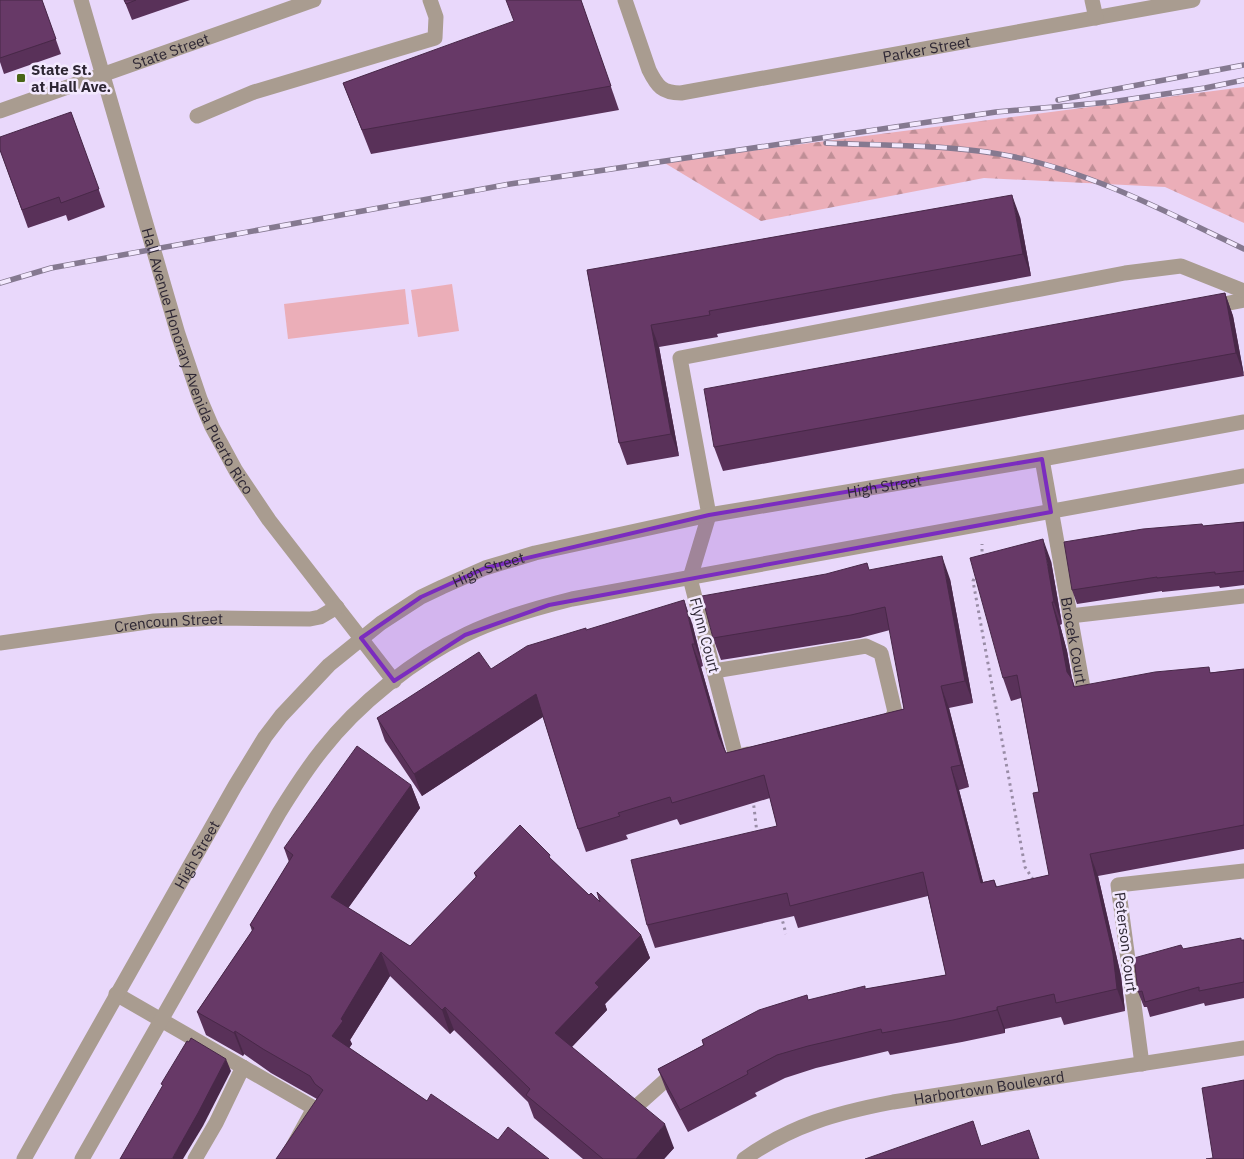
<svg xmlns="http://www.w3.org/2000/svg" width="1244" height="1159" font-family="'IBM Plex Sans',sans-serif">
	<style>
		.forest { fill: url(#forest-firs) }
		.pitch { fill: #ebaeb8 }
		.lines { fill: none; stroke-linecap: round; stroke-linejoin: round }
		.path { stroke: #998ca6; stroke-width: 3; stroke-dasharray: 2.5 4; stroke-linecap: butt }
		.minor { stroke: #a99c90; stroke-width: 15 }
		.rail-casing { stroke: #857990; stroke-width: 5.5 }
		.rail { stroke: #f3e9fe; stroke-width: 4; stroke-dasharray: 11; stroke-linecap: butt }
		.wall { fill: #593159 }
		.shaded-wall { fill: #482848 }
		.building { fill: #673967; stroke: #482848 }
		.marked { fill: #7b2cbf; fill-opacity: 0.2; stroke: #7b2cbf; stroke-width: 4; stroke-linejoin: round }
		.poi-dot { fill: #496516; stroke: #f3e9fe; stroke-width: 2 }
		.labels { text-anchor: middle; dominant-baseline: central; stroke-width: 5; stroke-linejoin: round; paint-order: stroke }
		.street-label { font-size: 15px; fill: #2e2734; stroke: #f3e9fe }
		.poi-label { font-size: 15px; font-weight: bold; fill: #2e2734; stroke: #f3e9fe; text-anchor: start }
	</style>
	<defs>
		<pattern id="forest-firs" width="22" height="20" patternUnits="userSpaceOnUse" patternTransform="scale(1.25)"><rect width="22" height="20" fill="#ebaeb8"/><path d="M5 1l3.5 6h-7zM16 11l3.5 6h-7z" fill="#bf8e96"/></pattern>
	</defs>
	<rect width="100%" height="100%" fill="#e9d8fb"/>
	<path class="forest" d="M 1244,87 L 1244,223 L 1165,187 L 984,178 L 761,221 L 663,162 Z"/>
	<g class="pitch">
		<path d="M 452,284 L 459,331 L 418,337 L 411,290 Z"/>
		<path d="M 405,289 L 409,324 L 288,339 L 284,304 Z"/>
	</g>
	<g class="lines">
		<g class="path">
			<path d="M 982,558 L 982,544"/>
			<path d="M 977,573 L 973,581 L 1025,867 L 1034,881"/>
			<path d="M 753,799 L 757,833"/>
			<path d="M 781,915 L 786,934"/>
		</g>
		<g class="minor">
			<path id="s1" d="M 81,0 L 178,334 L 200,399 L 212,427 L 236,471 L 269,520 L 394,681"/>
			<path id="s2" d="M 625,0 L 649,70 C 657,86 662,93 681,93 L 1193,0"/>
			<path d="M 1092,0 L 1096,18"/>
			<path id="s3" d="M 0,111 L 314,0"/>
			<path d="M 197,116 L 254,92 L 435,38 L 436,17 L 430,0"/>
			<path d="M 1209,307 L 1244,300"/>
			<path id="s4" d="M 1042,459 L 1084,693 L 1096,692"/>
			<path d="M 1070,616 L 1244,596"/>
			<path id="s5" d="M 0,643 L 154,621 L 218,618 L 310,619 L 320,617 L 337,607"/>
			<path d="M 714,671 L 866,646 L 881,653 L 895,712 L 888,725 L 885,725"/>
			<path d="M 748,754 L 736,757 L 690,578 L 709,515 L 680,358 L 1125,273 L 1181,266 L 1244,291"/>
			<path d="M 116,994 L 314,1108 L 286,1159"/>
			<path d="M 1142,1064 L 1118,885 L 1244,871"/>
			<path d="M 639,1104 L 677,1070"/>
			<path id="s6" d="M 24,1159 L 235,786 L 265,737 L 281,716 L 329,665 L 381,623 L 421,597 L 442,587 L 485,568 L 535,553 L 709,515 L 1042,459 L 1244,422"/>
			<path d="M 82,1159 L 279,813 C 292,792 306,770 322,750 C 358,704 414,659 467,634 C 500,618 536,608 572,599 L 1244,476"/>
			<path d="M 195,1159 L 216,1123 L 243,1067"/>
			<path id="s7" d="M 744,1159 C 792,1125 836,1113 893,1102 L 1244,1048"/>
		</g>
		<g class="rail-casing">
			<g id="rail">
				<path d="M 1058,100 L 1244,65"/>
				<path d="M 826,143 C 888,146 955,144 1015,157 C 1096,174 1170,214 1244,249"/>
				<path d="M 0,283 L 51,268 L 510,184 L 996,112 L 1111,102 L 1205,88 L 1244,80"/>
			</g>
		</g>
		<use href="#rail" class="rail"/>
	</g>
	<g class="wall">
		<path d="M 0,0 L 42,0 L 61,54 L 4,74 L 0,62 Z"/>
		<path d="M 124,0 L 190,0 L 132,20 Z"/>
		<path d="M 581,0 L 619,110 L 371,154 L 343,83 Z"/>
		<path d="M 71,112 L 105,207 L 68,221 L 66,215 L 28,228 L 0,150 Z"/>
		<path d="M 1020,217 L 1031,276 L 717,334 L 718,337 L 659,347 L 679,456 L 627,465 L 619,443 L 587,270 Z"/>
		<path d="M 1225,293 L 1233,316 L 1244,376 L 723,471 L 714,447 Z"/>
		<path d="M 1244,522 L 1244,585 L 1220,588 L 1219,586 L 1162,592 L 1162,591 L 1077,604 L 1072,590 L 1203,526 Z"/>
		<path d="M 1051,561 L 1062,624 L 1060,625 L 1067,651 L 1072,679 L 1075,687 L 1244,669 L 1244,849 L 1098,876 L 1121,976 L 1125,1011 L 1064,1025 L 1061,1017 L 1005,1029 L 1005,1033 L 962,1042 L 890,1055 L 888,1051 L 816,1068 L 785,1078 L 755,1093 L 757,1096 L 688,1132 L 667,1092 L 658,1069 L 703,1045 L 702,1040 L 808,1000 L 866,989 L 946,975 L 928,896 L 798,928 L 794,916 L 655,948 L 647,925 L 777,826 L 770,798 L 680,825 L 677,819 L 626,835 L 628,839 L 586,852 L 578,829 L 543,717 L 422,796 L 385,741 L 377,718 L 491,669 L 586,630 L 692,623 L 703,666 L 701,667 L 726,753 L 904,709 L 890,630 L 860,638 L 721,660 L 713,638 L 869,570 L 950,579 L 973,703 L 949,708 L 969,787 L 959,790 L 983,882 L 994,880 L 997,887 L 1049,875 L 1039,792 L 1021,698 L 1011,701 L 1003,678 Z"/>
		<path d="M 411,785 L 420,808 L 348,908 L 410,946 L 476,878 L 474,873 L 552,860 L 589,895 L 600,902 L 641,935 L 650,958 L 605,1004 L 607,1010 L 572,1047 L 674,1148 L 664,1159 L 583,1159 L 534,1118 L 528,1102 L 454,1030 L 450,1034 L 390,976 L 350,1040 L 352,1044 L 349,1048 L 427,1101 L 498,1140 L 549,1159 L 317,1099 L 271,1073 L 244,1054 L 243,1056 L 206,1035 L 197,1012 L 252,931 L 250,925 L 289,862 L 284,848 Z"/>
		<path d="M 1244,940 L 1244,998 L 1205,1006 L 1204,1003 L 1150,1017 L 1147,1007 L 1144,1007 L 1138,992 L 1183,949 Z"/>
	</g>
	<g class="shaded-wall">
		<path d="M 1012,195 L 1020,217 L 1031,276 L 1023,254 Z"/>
		<path d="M 1225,293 L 1233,316 L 1244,375 L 1236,353 Z"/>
		<path d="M 651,325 L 659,347 L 679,456 L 671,434 Z"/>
		<path d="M 1043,539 L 1051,561 L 1062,624 L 1054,602 Z"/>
		<path d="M 942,556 L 950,579 L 973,703 L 965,681 Z"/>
		<path d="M 684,600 L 692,623 L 703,666 L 695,644 Z"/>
		<path d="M 1052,602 L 1060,625 L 1067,651 L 1075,695 L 1067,672 Z"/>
		<path d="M 692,644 L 701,667 L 727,759 L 719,737 Z"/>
		<path d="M 941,686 L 949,708 L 969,787 L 961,765 Z"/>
		<path d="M 536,694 L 544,716 L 422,796 L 414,774 Z"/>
		<path d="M 951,767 L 959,790 L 989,905 L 981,883 Z"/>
		<path d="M 411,785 L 420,808 L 339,921 L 331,897 Z"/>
		<path d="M 1090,854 L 1098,876 L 1121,976 L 1125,1011 L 1117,989 Z"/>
		<path d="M 641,935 L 650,958 L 605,1004 L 607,1010 L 563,1056 L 555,1033 L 595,983 Z"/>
		<path d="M 381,952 L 390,976 L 350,1040 L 352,1044 L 341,1060 L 332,1036 L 341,1019 Z"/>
		<path d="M 445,1007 L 454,1030 L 450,1034 L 442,1010 Z"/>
		<path d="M 997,1007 L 1005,1029 L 1005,1033 L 997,1010 Z"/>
		<path d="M 235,1031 L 244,1054 L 243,1056 L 234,1033 Z"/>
		<path d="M 226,1059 L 231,1071 L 203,1126 L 183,1159 L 172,1159 Z"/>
		<path d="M 665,1124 L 674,1148 L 664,1159 L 636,1159 Z"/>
	</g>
	<g class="building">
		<path d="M 0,0 L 42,0 L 56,39 L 0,58 Z"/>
		<path d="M 124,0 L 136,0 L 126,4 Z"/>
		<path d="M 506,0 L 581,0 L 611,86 L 362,130 L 343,83 L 514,21 Z"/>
		<path d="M 71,112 L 99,189 L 61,203 L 59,197 L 22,210 L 0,150 L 0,137 Z"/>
		<path d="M 1012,195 L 1023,254 L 709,311 L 710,315 L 651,325 L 671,434 L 619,443 L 587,270 Z"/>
		<path d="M 1225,293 L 1236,353 L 714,447 L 704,389 Z"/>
		<path d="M 1244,522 L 1244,571 L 1215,574 L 1215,572 L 1157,578 L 1157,577 L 1072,590 L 1064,542 L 1143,529 L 1202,524 L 1203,526 Z"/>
		<path d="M 1043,539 L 1054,602 L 1052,602 L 1059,629 L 1067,672 L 1072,679 L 1074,687 L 1155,672 L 1209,667 L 1210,673 L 1244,669 L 1244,825 L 1090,854 L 1113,954 L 1117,989 L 1056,1003 L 1054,994 L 997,1007 L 997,1010 L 953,1020 L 882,1033 L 881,1029 L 808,1046 L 777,1055 L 747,1071 L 748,1074 L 680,1110 L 658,1069 L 704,1045 L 702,1040 L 759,1010 L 807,995 L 808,1000 L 865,986 L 865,989 L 946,975 L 923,872 L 790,906 L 787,893 L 647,925 L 631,860 L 777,826 L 764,775 L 672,803 L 670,797 L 618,813 L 620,816 L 578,829 L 536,694 L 414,774 L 377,718 L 479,652 L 491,669 L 527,646 L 586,628 L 586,630 L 684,600 L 695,644 L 692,644 L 719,737 L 726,753 L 904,709 L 885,607 L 851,615 L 713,638 L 702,596 L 826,574 L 867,563 L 869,570 L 942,556 L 965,681 L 941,686 L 961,765 L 951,767 L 981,883 L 994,880 L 996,887 L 1049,875 L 1033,793 L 1039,792 L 1017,675 L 1003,678 L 970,558 Z"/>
		<path d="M 357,746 L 411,785 L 331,897 L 410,946 L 477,876 L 474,873 L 520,825 L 550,855 L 549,857 L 589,895 L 591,893 L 600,902 L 597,892 L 641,935 L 595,983 L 599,987 L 555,1033 L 665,1124 L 636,1159 L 603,1159 L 526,1095 L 530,1089 L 445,1007 L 442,1010 L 381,952 L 341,1019 L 343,1021 L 332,1036 L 427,1101 L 431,1094 L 498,1140 L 508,1127 L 549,1159 L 276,1159 L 323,1090 L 315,1084 L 310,1076 L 263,1049 L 235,1031 L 234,1033 L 197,1012 L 254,928 L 250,925 L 293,855 L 284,848 Z"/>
		<path d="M 1241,938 L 1241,940 L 1244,940 L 1244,982 L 1199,991 L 1199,987 L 1145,1002 L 1142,991 L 1138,992 L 1134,958 L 1181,945 L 1183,949 Z"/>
		<path d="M 191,1038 L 226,1059 L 198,1113 L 172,1159 L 120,1159 L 163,1085 L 161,1084 L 187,1041 L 189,1042 Z"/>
		<path d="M 1244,1080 L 1244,1159 L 1206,1159 L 1213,1158 L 1202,1088 Z"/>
		<path d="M 973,1121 L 981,1146 L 1029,1130 L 1039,1159 L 865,1159 Z"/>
	</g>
	<path class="marked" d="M 1042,459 L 1051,512 L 549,605 L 465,635 L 394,681 L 361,638 L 421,597 L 485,568 L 709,515 Z"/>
	<rect class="poi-dot" x="16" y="73" width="10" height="10" rx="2.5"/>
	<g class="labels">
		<g class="street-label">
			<text stroke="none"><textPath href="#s2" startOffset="366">Parker Street</textPath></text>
			<text stroke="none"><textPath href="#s3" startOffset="181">State Street</textPath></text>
			<text stroke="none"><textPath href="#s1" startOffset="380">Hall Avenue Honorary Avenida Puerto Rico</textPath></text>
			<text stroke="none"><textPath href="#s6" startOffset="1175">High Street</textPath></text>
			<text stroke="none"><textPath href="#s6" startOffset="770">High Street</textPath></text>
			<text stroke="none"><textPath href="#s5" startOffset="170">Crencoun Street</textPath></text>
			<text transform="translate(705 635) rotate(75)">Flynn Court</text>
			<text stroke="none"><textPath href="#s4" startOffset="184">Brocek Court</textPath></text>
			<text stroke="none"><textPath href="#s6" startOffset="350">High Street</textPath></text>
			<text transform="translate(1126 942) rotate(83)">Peterson Court</text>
			<text stroke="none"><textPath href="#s7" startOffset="258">Harbortown Boulevard</textPath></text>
		</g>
		<g class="poi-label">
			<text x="31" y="69">State St.<tspan x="31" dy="17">at Hall Ave.</tspan></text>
		</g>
	</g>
</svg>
